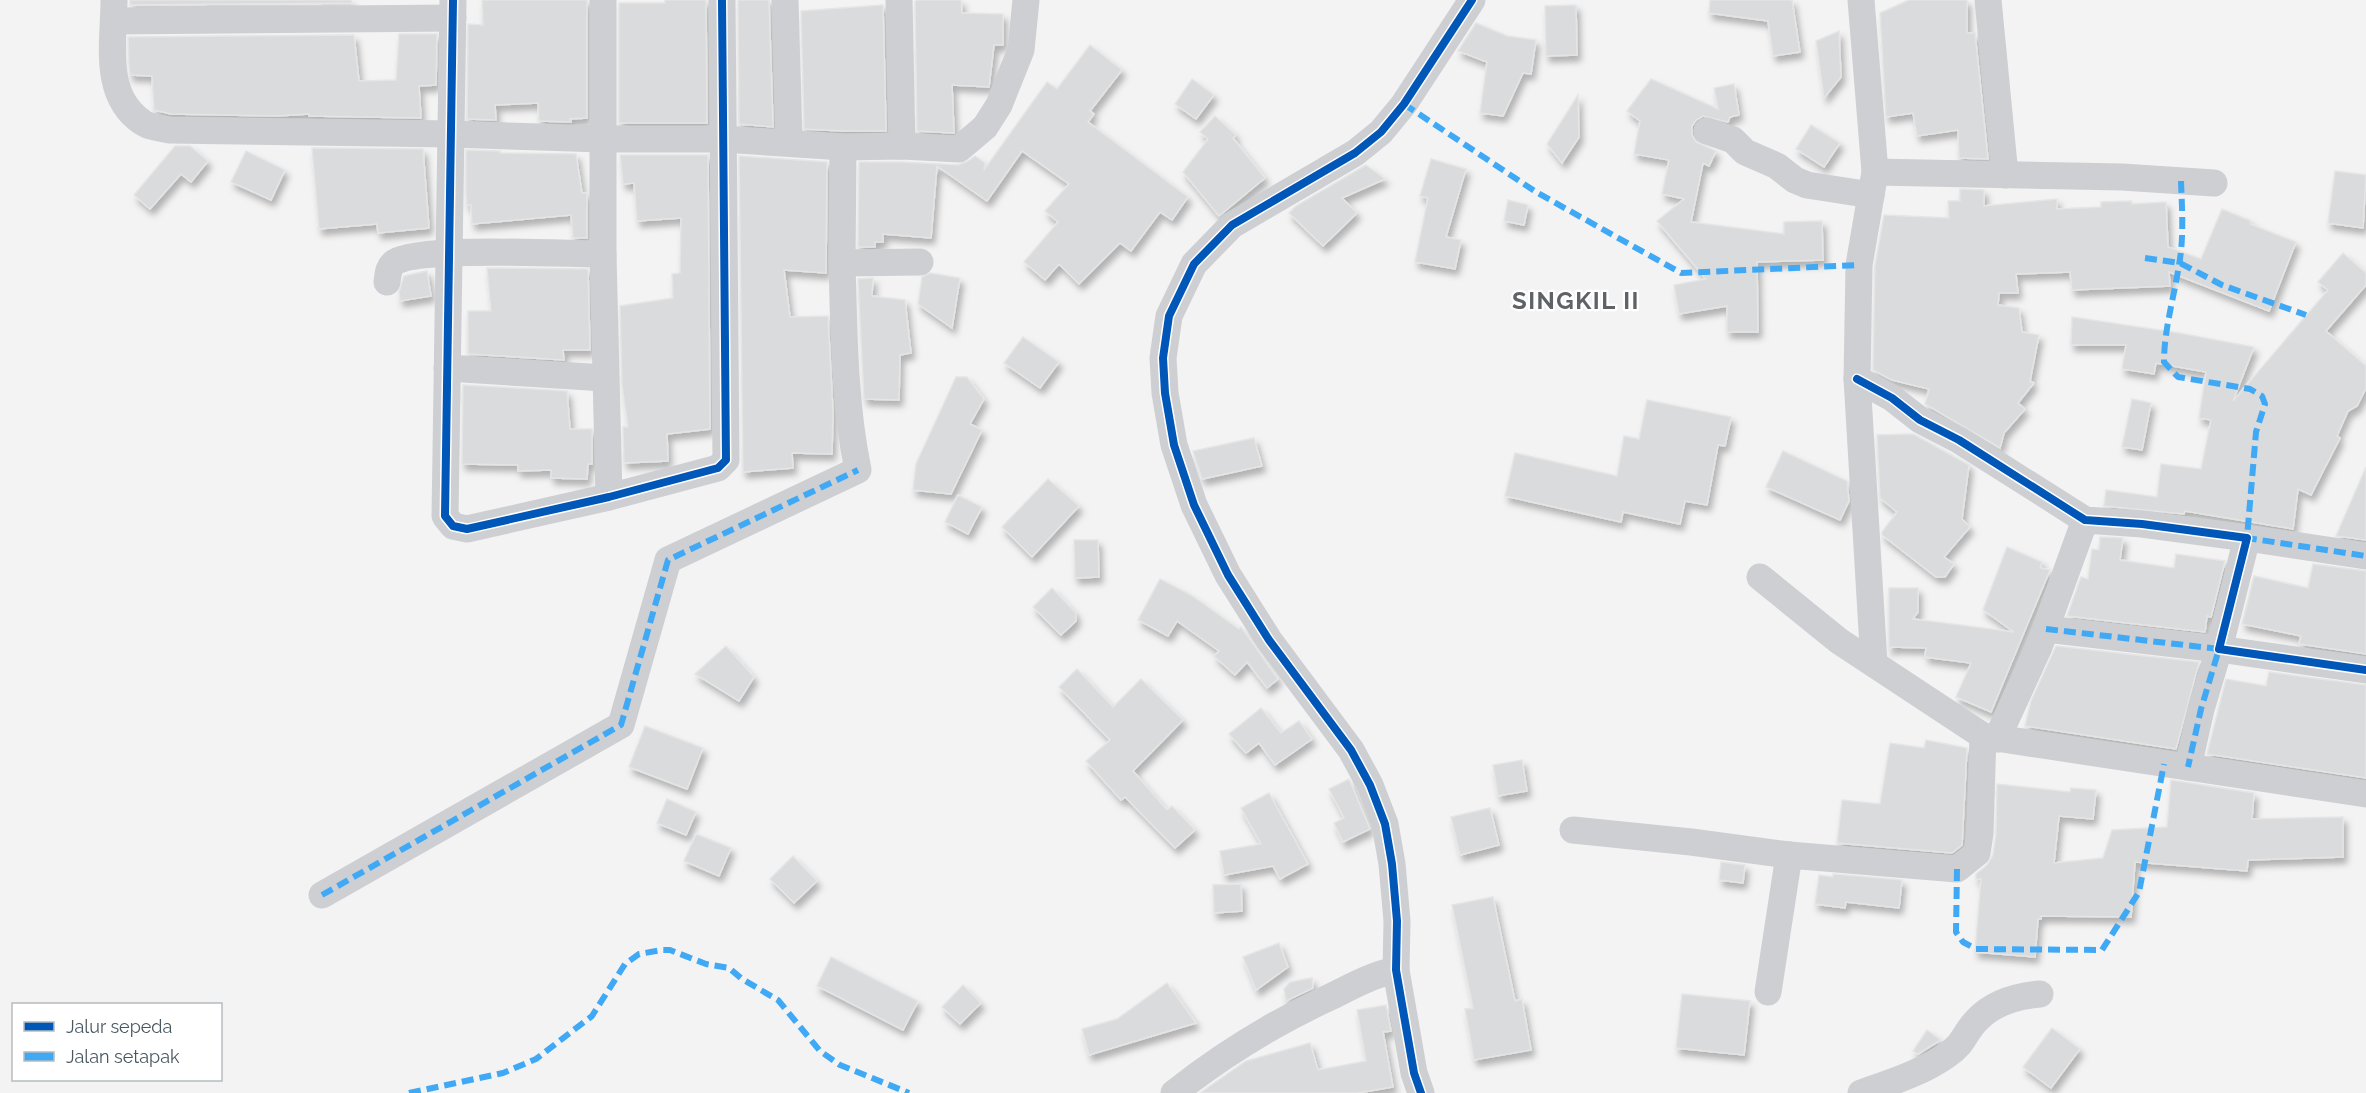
<svg xmlns="http://www.w3.org/2000/svg" width="2366" height="1093" font-family="Raleway,sans-serif">
	<style>
		.building { fill: #dadbdc; stroke: #e5e5e6; stroke-width: 1.5; filter: url(#shadow) }
		.lines { fill: none; stroke-linecap: round; stroke-linejoin: round }
		.street { stroke: #cdcfd2; stroke-width: 27 }
		.quiet { stroke: #3fa9f5; stroke-width: 6; stroke-dasharray: 12 6; stroke-linecap: butt }
		.cycleway-casing { stroke: #fff; stroke-width: 11 }
		.cycleway { stroke: #0057b8; stroke-width: 8 }
		.labels { text-anchor: middle; dominant-baseline: central; stroke-width: 4.5; stroke-linejoin: round; paint-order: stroke }
		.district-label { font-size: 24px; font-weight: bold; letter-spacing: 1.5px; fill: #5e6368; stroke: #fff }
	</style>
	<defs>
		<filter id="shadow"><feDropShadow dx="3.5" dy="6" stdDeviation="3" flood-color="#0004"/></filter>
	</defs>
	<rect width="100%" height="100%" fill="#f4f3f3"/>
	<g class="building">
		<path d="M 130,0 L 351,0 L 352,3 L 130,5 Z"/>
		<path d="M 482,0 L 587,0 L 587,118 L 570,119 L 571,122 L 539,121 L 538,103 L 495,105 L 496,120 L 467,119 L 468,24 L 483,25 Z"/>
		<path d="M 665,0 L 706,0 L 707,123 L 619,123 L 619,3 L 665,3 Z"/>
		<path d="M 738,0 L 769,0 L 773,127 L 739,124 Z"/>
		<path d="M 917,0 L 961,0 L 962,13 L 1003,14 L 1003,45 L 994,45 L 989,87 L 952,85 L 954,133 L 917,131 L 915,2 Z"/>
		<path d="M 1710,0 L 1792,0 L 1800,52 L 1773,56 L 1768,21 L 1709,13 Z"/>
		<path d="M 1909,0 L 1967,0 L 1967,33 L 1975,33 L 1988,159 L 1959,158 L 1958,130 L 1917,136 L 1913,113 L 1886,117 L 1880,13 Z"/>
		<path d="M 883,5 L 886,131 L 843,131 L 804,129 L 801,11 Z"/>
		<path d="M 1576,5 L 1577,55 L 1546,56 L 1545,6 Z"/>
		<path d="M 1476,23 L 1507,36 L 1536,40 L 1531,74 L 1523,73 L 1503,116 L 1480,113 L 1487,62 L 1458,51 Z"/>
		<path d="M 1839,31 L 1841,77 L 1824,98 L 1816,41 Z"/>
		<path d="M 399,34 L 437,34 L 436,85 L 419,86 L 421,118 L 309,116 L 309,114 L 277,116 L 171,114 L 154,110 L 152,76 L 130,75 L 129,65 L 128,37 L 354,35 L 359,81 L 396,80 Z"/>
		<path d="M 1090,45 L 1122,70 L 1090,111 L 1094,114 L 1088,122 L 1188,197 L 1172,220 L 1160,212 L 1131,251 L 1120,243 L 1079,284 L 1059,264 L 1045,280 L 1024,262 L 1058,222 L 1045,211 L 1069,184 L 1022,151 L 987,201 L 937,166 L 931,238 L 883,234 L 883,242 L 875,242 L 875,247 L 858,247 L 859,162 L 902,162 L 958,165 L 968,161 L 975,156 L 985,163 L 984,170 L 1047,82 L 1057,89 Z"/>
		<path d="M 1192,79 L 1214,95 L 1196,119 L 1175,104 Z"/>
		<path d="M 1651,79 L 1718,109 L 1714,88 L 1734,84 L 1739,115 L 1730,117 L 1728,122 L 1703,116 L 1696,120 L 1692,126 L 1692,135 L 1696,142 L 1716,151 L 1709,166 L 1703,163 L 1691,222 L 1784,234 L 1784,222 L 1822,221 L 1823,260 L 1757,262 L 1758,332 L 1727,332 L 1727,306 L 1679,314 L 1674,285 L 1706,279 L 1657,221 L 1684,199 L 1662,194 L 1669,160 L 1634,154 L 1640,121 L 1627,111 Z"/>
		<path d="M 1578,95 L 1579,137 L 1562,163 L 1547,144 Z"/>
		<path d="M 1215,116 L 1236,135 L 1233,138 L 1265,178 L 1219,216 L 1183,172 L 1208,139 L 1200,132 Z"/>
		<path d="M 1811,125 L 1840,143 L 1824,167 L 1796,149 Z"/>
		<path d="M 175,146 L 190,146 L 208,161 L 191,182 L 181,174 L 150,209 L 134,195 Z"/>
		<path d="M 312,148 L 423,149 L 429,228 L 378,233 L 377,224 L 319,229 Z"/>
		<path d="M 466,150 L 500,151 L 500,153 L 576,154 L 582,193 L 587,193 L 587,238 L 573,238 L 571,215 L 472,224 L 471,205 L 467,205 L 466,194 Z"/>
		<path d="M 246,151 L 285,170 L 271,200 L 231,182 Z"/>
		<path d="M 620,155 L 708,155 L 710,429 L 667,434 L 668,461 L 624,463 L 623,427 L 628,427 L 622,386 L 620,306 L 673,298 L 672,274 L 680,273 L 681,218 L 637,221 L 634,183 L 623,184 Z"/>
		<path d="M 739,156 L 827,162 L 826,273 L 784,270 L 790,317 L 828,316 L 833,412 L 832,454 L 792,453 L 793,468 L 743,472 Z"/>
		<path d="M 1431,159 L 1466,169 L 1446,237 L 1461,240 L 1455,269 L 1415,262 L 1428,198 L 1420,196 Z"/>
		<path d="M 1366,165 L 1385,179 L 1342,198 L 1357,213 L 1323,246 L 1289,213 L 1296,206 Z"/>
		<path d="M 2335,171 L 2366,175 L 2363,228 L 2328,223 Z"/>
		<path d="M 1960,189 L 1984,190 L 1984,206 L 2057,199 L 2057,209 L 2101,207 L 2101,202 L 2131,201 L 2132,204 L 2166,202 L 2168,247 L 2201,259 L 2222,209 L 2251,221 L 2250,224 L 2296,242 L 2269,311 L 2169,272 L 2170,286 L 2072,290 L 2070,272 L 2016,274 L 2018,293 L 1999,293 L 1998,305 L 2019,308 L 2022,332 L 2039,335 L 2030,381 L 2034,383 L 2018,403 L 2025,409 L 2004,433 L 2000,448 L 1925,404 L 1929,389 L 1892,380 L 1873,370 L 1875,266 L 1884,215 L 1949,218 L 1948,201 L 1960,201 Z"/>
		<path d="M 1508,200 L 1528,205 L 1524,225 L 1504,221 Z"/>
		<path d="M 2343,253 L 2366,273 L 2366,285 L 2326,331 L 2366,366 L 2366,388 L 2357,406 L 2348,411 L 2337,436 L 2340,438 L 2311,495 L 2298,489 L 2293,529 L 2185,511 L 2184,514 L 2104,506 L 2106,490 L 2157,497 L 2161,464 L 2201,469 L 2211,420 L 2199,418 L 2206,372 L 2156,363 L 2154,374 L 2122,369 L 2126,345 L 2071,345 L 2072,317 L 2179,333 L 2254,347 L 2233,401 L 2328,290 L 2318,282 Z"/>
		<path d="M 487,268 L 588,269 L 590,350 L 563,350 L 564,360 L 468,354 L 468,311 L 491,311 Z"/>
		<path d="M 427,271 L 431,296 L 400,301 L 399,292 L 404,276 Z"/>
		<path d="M 930,273 L 960,278 L 952,328 L 918,304 L 922,277 Z"/>
		<path d="M 873,278 L 872,296 L 905,300 L 911,353 L 900,355 L 899,400 L 864,399 L 858,279 Z"/>
		<path d="M 1023,337 L 1059,362 L 1040,388 L 1004,363 Z"/>
		<path d="M 956,377 L 967,377 L 984,399 L 970,424 L 982,430 L 951,494 L 913,490 L 916,464 Z"/>
		<path d="M 463,385 L 567,391 L 570,429 L 592,429 L 592,464 L 588,464 L 587,479 L 551,478 L 551,470 L 518,471 L 518,465 L 462,464 Z"/>
		<path d="M 2132,399 L 2151,403 L 2142,450 L 2122,447 Z"/>
		<path d="M 1647,400 L 1731,417 L 1725,446 L 1718,445 L 1707,505 L 1685,501 L 1680,524 L 1623,512 L 1621,522 L 1505,496 L 1515,453 L 1617,476 L 1624,436 L 1639,439 Z"/>
		<path d="M 1913,434 L 1969,465 L 1962,519 L 1970,527 L 1944,557 L 1954,564 L 1945,577 L 1936,577 L 1882,535 L 1882,532 L 1897,512 L 1880,498 L 1877,435 Z"/>
		<path d="M 1254,438 L 1262,466 L 1202,479 L 1193,451 Z"/>
		<path d="M 1783,451 L 1847,481 L 1849,501 L 1840,520 L 1766,487 Z"/>
		<path d="M 2366,467 L 2366,540 L 2336,536 Z"/>
		<path d="M 1048,479 L 1079,506 L 1032,557 L 1002,527 Z"/>
		<path d="M 958,495 L 982,507 L 968,534 L 945,522 Z"/>
		<path d="M 2100,537 L 2123,538 L 2120,560 L 2174,568 L 2176,554 L 2225,561 L 2211,617 L 2207,616 L 2205,632 L 2067,616 L 2081,577 L 2088,579 L 2092,549 L 2099,550 Z"/>
		<path d="M 1074,540 L 1098,540 L 1099,577 L 1075,578 Z"/>
		<path d="M 2007,547 L 2042,562 L 2040,568 L 2050,570 L 1991,712 L 1956,697 L 1971,663 L 1925,657 L 1926,648 L 1891,647 L 1889,650 L 1889,588 L 1918,588 L 1918,612 L 1913,619 L 2014,632 L 1983,610 Z"/>
		<path d="M 2313,564 L 2366,571 L 2366,654 L 2299,644 L 2301,636 L 2242,624 L 2254,576 L 2308,588 Z"/>
		<path d="M 1160,579 L 1191,595 L 1239,629 L 1241,627 L 1278,679 L 1267,688 L 1247,662 L 1235,675 L 1214,656 L 1219,651 L 1177,621 L 1168,636 L 1138,620 Z"/>
		<path d="M 1052,588 L 1076,613 L 1076,621 L 1061,635 L 1033,607 Z"/>
		<path d="M 726,646 L 754,677 L 739,701 L 695,674 Z"/>
		<path d="M 2056,646 L 2199,662 L 2176,749 L 2025,726 L 2031,701 Z"/>
		<path d="M 1077,669 L 1113,707 L 1141,679 L 1183,720 L 1133,771 L 1167,810 L 1172,806 L 1195,830 L 1175,848 L 1125,797 L 1121,800 L 1086,761 L 1110,740 L 1059,687 Z"/>
		<path d="M 2269,672 L 2366,685 L 2366,778 L 2207,754 L 2226,679 L 2266,686 Z"/>
		<path d="M 1261,708 L 1281,733 L 1299,721 L 1312,739 L 1275,765 L 1259,743 L 1246,753 L 1229,734 Z"/>
		<path d="M 645,726 L 703,748 L 687,789 L 629,767 Z"/>
		<path d="M 1926,740 L 1967,748 L 1962,845 L 1952,853 L 1837,843 L 1842,800 L 1880,804 L 1890,743 L 1924,748 Z"/>
		<path d="M 1522,760 L 1527,791 L 1498,796 L 1493,765 Z"/>
		<path d="M 1349,779 L 1370,829 L 1343,842 L 1334,823 L 1344,818 L 1329,789 Z"/>
		<path d="M 2171,780 L 2254,793 L 2252,819 L 2343,817 L 2343,857 L 2248,860 L 2247,871 L 2135,862 L 2131,917 L 2041,916 L 2041,919 L 2038,919 L 2035,957 L 1975,952 L 1981,879 L 1976,879 L 1976,874 L 1987,865 L 1993,855 L 1996,834 L 1997,784 L 2070,792 L 2071,788 L 2096,790 L 2093,819 L 2059,816 L 2054,863 L 2103,858 L 2112,830 L 2167,827 Z"/>
		<path d="M 1269,793 L 1308,864 L 1280,879 L 1273,866 L 1224,875 L 1220,851 L 1261,844 L 1241,808 Z"/>
		<path d="M 667,799 L 696,812 L 686,835 L 657,823 Z"/>
		<path d="M 1490,808 L 1499,845 L 1460,855 L 1451,817 Z"/>
		<path d="M 696,834 L 731,848 L 719,876 L 684,861 Z"/>
		<path d="M 793,856 L 817,881 L 794,903 L 770,879 Z"/>
		<path d="M 1721,862 L 1745,865 L 1743,883 L 1719,880 Z"/>
		<path d="M 1833,874 L 1902,880 L 1899,908 L 1846,902 L 1845,908 L 1815,904 L 1819,875 L 1833,877 Z"/>
		<path d="M 1241,884 L 1242,911 L 1214,913 L 1213,885 Z"/>
		<path d="M 1493,897 L 1515,1001 L 1522,999 L 1531,1050 L 1474,1060 L 1465,1009 L 1473,1008 L 1452,905 Z"/>
		<path d="M 1279,943 L 1288,967 L 1256,990 L 1243,957 Z"/>
		<path d="M 831,957 L 918,1001 L 903,1030 L 817,986 Z"/>
		<path d="M 1312,978 L 1313,988 L 1286,1001 L 1284,989 L 1290,982 Z"/>
		<path d="M 1167,983 L 1196,1023 L 1089,1055 L 1082,1029 L 1117,1019 Z"/>
		<path d="M 963,985 L 981,1003 L 960,1024 L 942,1007 Z"/>
		<path d="M 1682,994 L 1750,1001 L 1744,1055 L 1676,1048 Z"/>
		<path d="M 1386,1005 L 1391,1031 L 1383,1032 L 1393,1087 L 1358,1093 L 1200,1093 L 1246,1061 L 1310,1043 L 1318,1070 L 1366,1061 L 1357,1010 Z"/>
		<path d="M 2052,1028 L 2080,1049 L 2051,1088 L 2023,1067 Z"/>
		<path d="M 1927,1030 L 1941,1040 L 1918,1054 L 1913,1051 Z"/>
	</g>
	<g class="lines">
		<g class="street">
			<path d="M 114,0 C 114,41 102,95 142,122 C 148,127 161,128 169,130 L 451,134 L 602,139 L 723,139 L 843,147 L 902,146 L 959,149 L 985,127 L 999,105 L 1021,50 L 1026,0"/>
			<path d="M 453,0 L 445,516 L 453,526 L 467,529 L 609,497 L 718,468 L 726,460 L 722,0"/>
			<path d="M 603,0 L 603,254 L 609,497"/>
			<path d="M 785,0 L 789,142"/>
			<path d="M 899,0 L 902,146"/>
			<path d="M 1861,0 L 1875,172 L 1859,265 L 1857,379 L 1874,664"/>
			<path d="M 1988,0 L 2005,175"/>
			<path d="M 114,21 L 453,18"/>
			<path d="M 1707,131 L 1733,140 L 1745,152 L 1777,166 L 1795,180 L 1807,185 L 1871,195"/>
			<path d="M 843,147 L 842,263 L 920,262"/>
			<path d="M 1875,172 L 2122,177 L 2214,183"/>
			<path d="M 387,282 C 388,274 388,267 395,262 C 420,246 565,254 603,254"/>
			<path d="M 447,368 L 605,378"/>
			<path d="M 1857,379 L 1892,398 L 1920,420 L 1959,440 L 2085,520 L 2142,524 L 2247,538 L 2219,649 L 2366,670"/>
			<path d="M 2247,538 L 2366,556"/>
			<path d="M 1760,577 L 1839,641 L 1983,736 L 2366,794"/>
			<path d="M 2046,629 L 2219,649 L 2201,709 L 2188,767"/>
			<path d="M 1997,739 L 2039,647 L 2085,520"/>
			<path d="M 1573,830 L 1691,842 L 1789,855"/>
			<path d="M 322,895 L 621,725 L 668,560 L 858,470 C 844,402 844,332 842,263"/>
			<path d="M 1768,992 L 1789,855 L 1957,869 L 1977,853 L 1980,833 L 1983,736"/>
			<path d="M 1174,1093 C 1222,1055 1272,1024 1328,998 C 1351,987 1371,975 1396,970"/>
			<path d="M 1421,1093 L 1414,1073 L 1396,970 L 1397,921 L 1392,864 L 1385,824 L 1370,785 L 1351,750 L 1269,640 L 1228,575 L 1194,505 L 1174,445 L 1165,393 L 1163,358 L 1169,316 L 1194,264 L 1232,225 L 1355,153 L 1381,132 L 1404,104 L 1472,0"/>
			<path d="M 1861,1093 C 1889,1083 1922,1073 1947,1055 C 1965,1043 1964,1033 1977,1020 C 1993,1003 2017,996 2040,994"/>
		</g>
		<g class="quiet">
			<path d="M 1404,104 L 1536,192 L 1681,273 L 1859,265"/>
			<path d="M 2181,181 C 2182,209 2184,238 2179,265 C 2174,297 2164,330 2164,362 L 2178,377 L 2250,389 L 2262,396 L 2265,404 L 2256,432 L 2247,538 L 2366,556"/>
			<path d="M 2145,258 L 2180,263 L 2222,285 L 2306,315"/>
			<path d="M 2046,629 L 2219,649 L 2201,709 L 2188,767"/>
			<path d="M 1957,869 L 1956,932 L 1963,942 L 1976,949 L 2102,950 L 2139,892 L 2164,764"/>
			<path d="M 322,895 L 621,725 L 668,560 L 858,470"/>
			<path d="M 409,1093 L 503,1073 L 536,1059 L 592,1016 L 625,964 L 639,954 L 662,950 L 670,950 L 706,964 L 729,968 L 742,979 L 778,1000 L 820,1051 L 840,1065 L 909,1093"/>
		</g>
		<g class="cycleway-casing">
			<g id="cycleway">
				<path d="M 453,0 L 445,516 L 453,526 L 467,529 L 609,497 L 718,468 L 726,460 L 722,0"/>
				<path d="M 1857,379 L 1892,398 L 1920,420 L 1959,440 L 2085,520 L 2142,524 L 2247,538 L 2219,649 L 2366,670"/>
				<path d="M 1421,1093 L 1414,1073 L 1396,970 L 1397,921 L 1392,864 L 1385,824 L 1370,785 L 1351,750 L 1269,640 L 1228,575 L 1194,505 L 1174,445 L 1165,393 L 1163,358 L 1169,316 L 1194,264 L 1232,225 L 1355,153 L 1381,132 L 1404,104 L 1472,0"/>
			</g>
		</g>
		<use href="#cycleway" class="cycleway"/>
	</g>
	<g class="labels">
		<g class="district-label">
			<text x="1576" y="300">SINGKIL II</text>
		</g>
	</g>
	<rect x="12" y="1003" width="210" height="78" fill="#ffffff" stroke="#b6bcc0" stroke-width="1.5"/>
	<rect x="24" y="1022" width="30" height="9" fill="#0057b8" stroke="#b6bcc0" stroke-width="1.5"/>
	<text x="66" y="1033" font-size="18" fill="#495761">Jalur sepeda</text>
	<rect x="24" y="1052" width="30" height="9" fill="#3fa9f5" stroke="#b6bcc0" stroke-width="1.5"/>
	<text x="66" y="1063" font-size="18" fill="#495761">Jalan setapak</text>
</svg>
